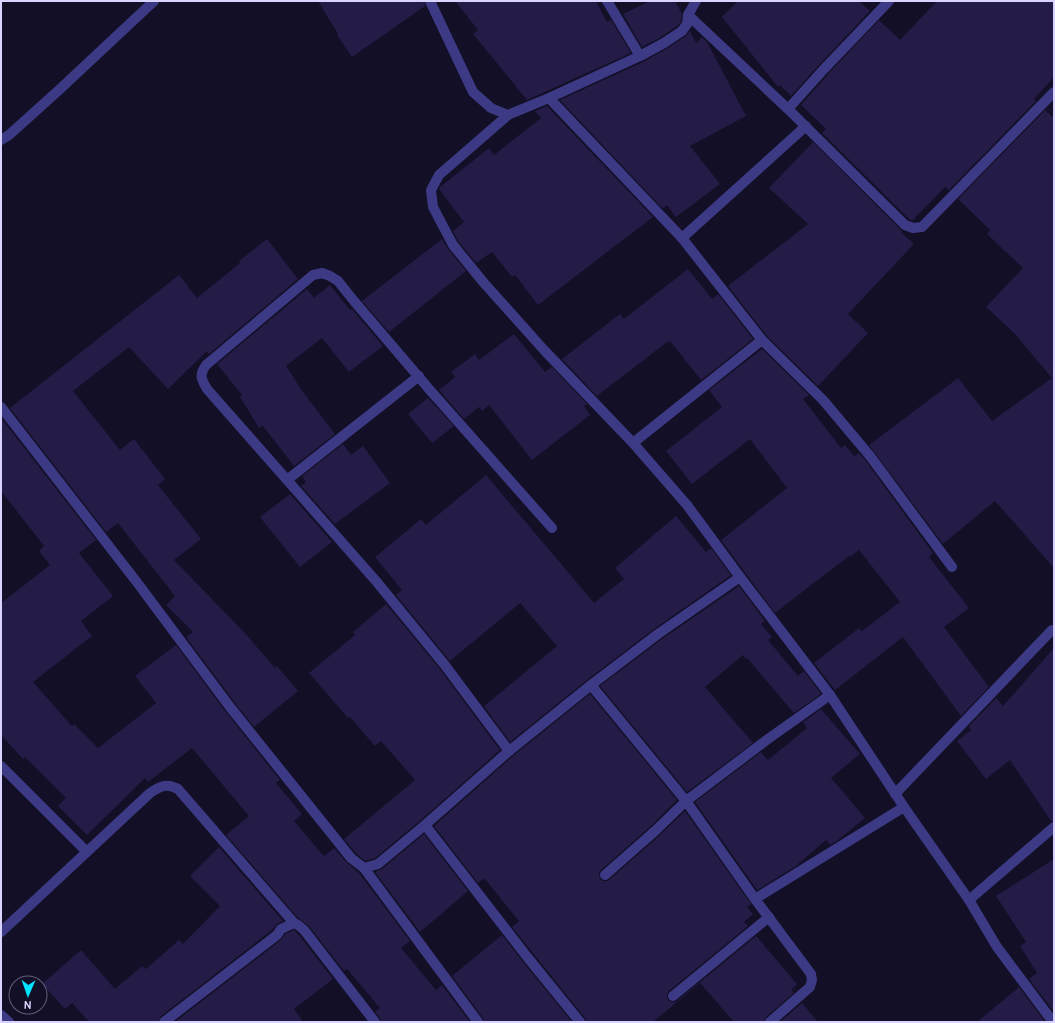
<svg xmlns="http://www.w3.org/2000/svg" width="1055" height="1023" font-family="Overpass,sans-serif">
	<style>
		.building { fill: #241b47 }
		.lines { fill: none; stroke-linecap: round; stroke-linejoin: round }
		.minor { stroke: #3d3a85; stroke-width: 10 }
	</style>
	<rect width="100%" height="100%" fill="#130f26"/>
	<g class="building">
		<path d="M 318,1 L 424,1 L 425,6 L 352,57 L 337,35 L 338,34 Z"/>
		<path d="M 455,1 L 596,1 L 607,22 L 611,20 L 631,53 L 527,100 L 473,34 L 478,30 Z"/>
		<path d="M 650,1 L 675,1 L 682,14 L 681,22 L 677,26 L 661,37 L 642,47 L 623,14 Z"/>
		<path d="M 738,1 L 859,1 L 870,11 L 819,65 L 791,96 L 780,85 L 778,87 L 722,17 Z"/>
		<path d="M 937,1 L 1054,1 L 1054,77 L 1034,99 L 1036,101 L 949,190 L 945,187 L 912,221 L 909,219 L 822,133 L 826,129 L 801,105 L 829,73 L 879,20 L 900,40 Z"/>
		<path d="M 690,31 L 696,43 L 702,37 L 707,42 L 746,116 L 690,146 L 720,184 L 676,217 L 667,205 L 663,209 L 560,100 L 643,62 L 668,48 L 686,36 Z"/>
		<path d="M 547,106 L 653,217 L 538,305 L 515,275 L 512,277 L 492,252 L 476,263 L 458,241 L 453,231 L 464,222 L 439,189 L 440,187 L 489,148 L 494,155 L 541,118 L 535,111 Z"/>
		<path d="M 1045,110 L 1054,118 L 1054,568 L 995,501 L 943,544 L 869,445 L 958,378 L 992,421 L 1052,378 L 1014,333 L 986,307 L 1023,268 L 987,234 L 990,230 L 958,199 Z"/>
		<path d="M 813,142 L 902,231 L 901,232 L 914,244 L 848,314 L 868,333 L 818,386 L 767,336 L 728,286 L 808,224 L 769,188 Z"/>
		<path d="M 267,239 L 298,279 L 209,354 L 207,351 L 168,389 L 129,347 L 73,391 L 120,450 L 134,439 L 165,479 L 158,485 L 201,539 L 174,560 L 243,631 L 275,668 L 277,666 L 298,691 L 254,727 L 235,703 L 186,637 L 193,632 L 166,605 L 175,596 L 118,523 L 106,532 L 10,408 L 179,275 L 197,298 L 240,263 L 239,261 Z"/>
		<path d="M 442,239 L 448,249 L 466,271 L 389,332 L 362,301 Z"/>
		<path d="M 688,269 L 712,299 L 718,294 L 753,339 L 701,380 L 670,341 L 668,343 L 667,342 L 597,396 L 562,359 L 620,314 L 624,319 Z"/>
		<path d="M 330,285 L 350,310 L 352,309 L 383,346 L 349,372 L 322,338 L 286,366 L 303,392 L 335,434 L 294,466 L 263,426 L 259,428 L 240,397 L 242,395 L 217,364 L 307,289 L 314,298 Z"/>
		<path d="M 514,334 L 545,372 L 552,367 L 587,404 L 584,406 L 590,415 L 532,460 L 489,405 L 482,411 L 479,407 L 464,419 L 439,390 L 455,377 L 451,372 L 475,354 L 479,360 Z"/>
		<path d="M 762,349 L 809,395 L 803,399 L 841,448 L 845,445 L 854,456 L 859,453 L 865,460 L 933,553 L 929,557 L 969,608 L 944,627 L 989,687 L 961,716 L 903,637 L 835,690 L 814,663 L 859,628 L 862,631 L 900,602 L 859,550 L 850,557 L 849,556 L 775,613 L 721,540 L 787,488 L 750,439 L 692,484 L 666,451 L 722,407 L 709,390 Z"/>
		<path d="M 428,398 L 454,426 L 432,443 L 408,414 Z"/>
		<path d="M 1,418 L 96,540 L 79,553 L 113,596 L 81,621 L 92,636 L 33,682 L 72,726 L 74,724 L 98,748 L 156,703 L 135,676 L 176,645 L 225,711 L 280,780 L 276,783 L 302,814 L 294,821 L 324,856 L 334,848 L 346,862 L 359,873 L 410,941 L 401,948 L 436,990 L 442,985 L 470,1022 L 381,1022 L 380,1018 L 375,1012 L 380,1008 L 347,969 L 344,971 L 309,926 L 298,918 L 226,835 L 249,816 L 192,748 L 148,782 L 145,778 L 87,835 L 58,806 L 66,798 L 25,757 L 23,759 L 1,735 L 1,603 L 50,565 L 39,551 L 44,546 L 1,491 Z"/>
		<path d="M 343,444 L 351,455 L 363,446 L 390,483 L 335,524 L 301,486 L 306,482 L 302,476 Z"/>
		<path d="M 486,475 L 594,603 L 624,579 L 615,568 L 676,516 L 706,552 L 711,548 L 731,575 L 654,629 L 587,680 L 510,742 L 484,706 L 557,646 L 520,603 L 450,661 L 396,595 L 402,590 L 375,557 L 421,519 L 426,525 Z"/>
		<path d="M 290,494 L 332,542 L 300,567 L 260,517 Z"/>
		<path d="M 739,586 L 765,621 L 761,624 L 772,637 L 768,640 L 798,676 L 804,671 L 821,694 L 794,713 L 747,658 L 746,659 L 743,655 L 705,687 L 753,743 L 687,792 L 600,686 L 662,639 Z"/>
		<path d="M 386,604 L 439,668 L 500,750 L 421,820 L 375,858 L 365,861 L 356,853 L 344,839 L 415,780 L 381,741 L 375,746 L 350,717 L 348,718 L 309,673 L 355,635 L 353,632 Z"/>
		<path d="M 1054,648 L 1054,821 L 1051,821 L 1010,760 L 986,779 L 957,741 L 971,730 L 969,726 L 996,698 L 1003,706 Z"/>
		<path d="M 590,694 L 677,800 L 651,826 L 601,870 L 599,873 L 600,879 L 603,881 L 607,881 L 609,880 L 659,836 L 685,811 L 751,904 L 747,907 L 753,914 L 744,922 L 748,926 L 669,991 L 667,994 L 667,997 L 668,1000 L 671,1002 L 674,1002 L 677,1001 L 756,936 L 797,984 L 791,990 L 794,993 L 766,1017 L 764,1022 L 734,1022 L 700,983 L 653,1022 L 586,1022 L 585,1018 L 512,927 L 519,921 L 484,878 L 478,883 L 434,826 L 513,756 Z"/>
		<path d="M 821,709 L 860,754 L 831,778 L 865,818 L 837,841 L 830,845 L 826,840 L 796,866 L 757,890 L 695,802 L 761,752 L 768,760 L 807,728 L 803,722 Z"/>
		<path d="M 424,834 L 468,891 L 420,932 L 375,872 L 382,869 Z"/>
		<path d="M 219,847 L 283,921 L 278,923 L 272,930 L 160,1017 L 158,1022 L 89,1022 L 72,1003 L 65,1009 L 42,984 L 81,950 L 115,989 L 142,966 L 146,969 L 179,940 L 183,944 L 220,906 L 190,876 Z"/>
		<path d="M 1054,859 L 1054,1012 L 1029,979 L 1037,973 L 1020,946 L 1026,942 L 996,896 Z"/>
		<path d="M 294,930 L 299,935 L 333,979 L 294,1009 L 303,1022 L 175,1022 L 281,940 L 285,934 Z"/>
		<path d="M 502,935 L 523,962 L 572,1022 L 484,1022 L 483,1018 L 452,976 Z"/>
		<path d="M 1019,987 L 1045,1022 L 977,1022 Z"/>
		<path d="M 802,1003 L 818,1022 L 780,1022 Z"/>
	</g>
	<g class="lines">
		<g class="minor">
			<path d="M 430,1 L 473,92 L 491,108 L 508,115 L 549,98 L 682,238 L 806,126"/>
			<path d="M 607,1 L 640,56"/>
			<path d="M 688,15 L 788,109 L 905,225 L 913,228 L 922,227 L 1054,92"/>
			<path d="M 549,98 L 640,56 L 664,43 L 682,31 L 687,24 L 688,15 L 696,1"/>
			<path d="M 788,109 L 824,69 L 889,1"/>
			<path d="M 508,115 L 439,175 L 431,190 L 433,207 L 453,245 L 484,283 L 544,350 L 633,443 L 687,505 L 740,577 L 830,695 L 904,807 L 969,900 L 997,947 L 1053,1022"/>
			<path d="M 1,140 L 9,135 L 59,90 L 154,1"/>
			<path d="M 682,238 L 762,340 L 823,400 L 870,456 L 952,567"/>
			<path d="M 1,407 L 136,581 L 230,707 L 351,858 L 364,868 L 378,864 L 425,825 L 509,751 L 591,685 L 658,634 L 740,577"/>
			<path d="M 633,443 L 762,340"/>
			<path d="M 287,480 L 419,376"/>
			<path d="M 591,685 L 686,801 L 768,739 L 830,695"/>
			<path d="M 509,751 L 444,664 L 376,581 L 207,389 C 201,379 199,375 206,365 L 313,275 L 322,273 L 330,276 L 338,281 L 354,301 L 429,389 L 552,528"/>
			<path d="M 1,766 L 87,852"/>
			<path d="M 895,794 L 1052,630"/>
			<path d="M 425,825 L 528,958 L 580,1022"/>
			<path d="M 364,868 L 478,1022"/>
			<path d="M 605,875 L 655,831 L 686,801 L 755,899 L 811,974 L 812,980 L 810,987 L 770,1022"/>
			<path d="M 755,899 L 904,807"/>
			<path d="M 969,900 L 1054,827"/>
			<path d="M 1,932 L 150,793 C 160,786 167,783 178,789 L 294,923"/>
			<path d="M 673,996 L 769,917"/>
			<path d="M 1,1015 L 9,1022"/>
			<path d="M 164,1022 L 277,935 L 281,929 L 294,923 L 298,925 L 304,930 L 375,1022"/>
		</g>
	</g>
	<rect width="1055" height="1023" fill="none" stroke="#d9d4ff" stroke-width="4"/>
	<g transform="translate(28 995) rotate(182)"><circle r="19" fill="#130f26" stroke="#625e7d"/>
	<path d="M0-3L7 15L0 10L-7 15Z" fill="#00e5ff"/>
	<text y="-6" font-size="11" font-weight="bold" text-anchor="middle" fill="#d9d4ff">N</text>
	</g>
</svg>
